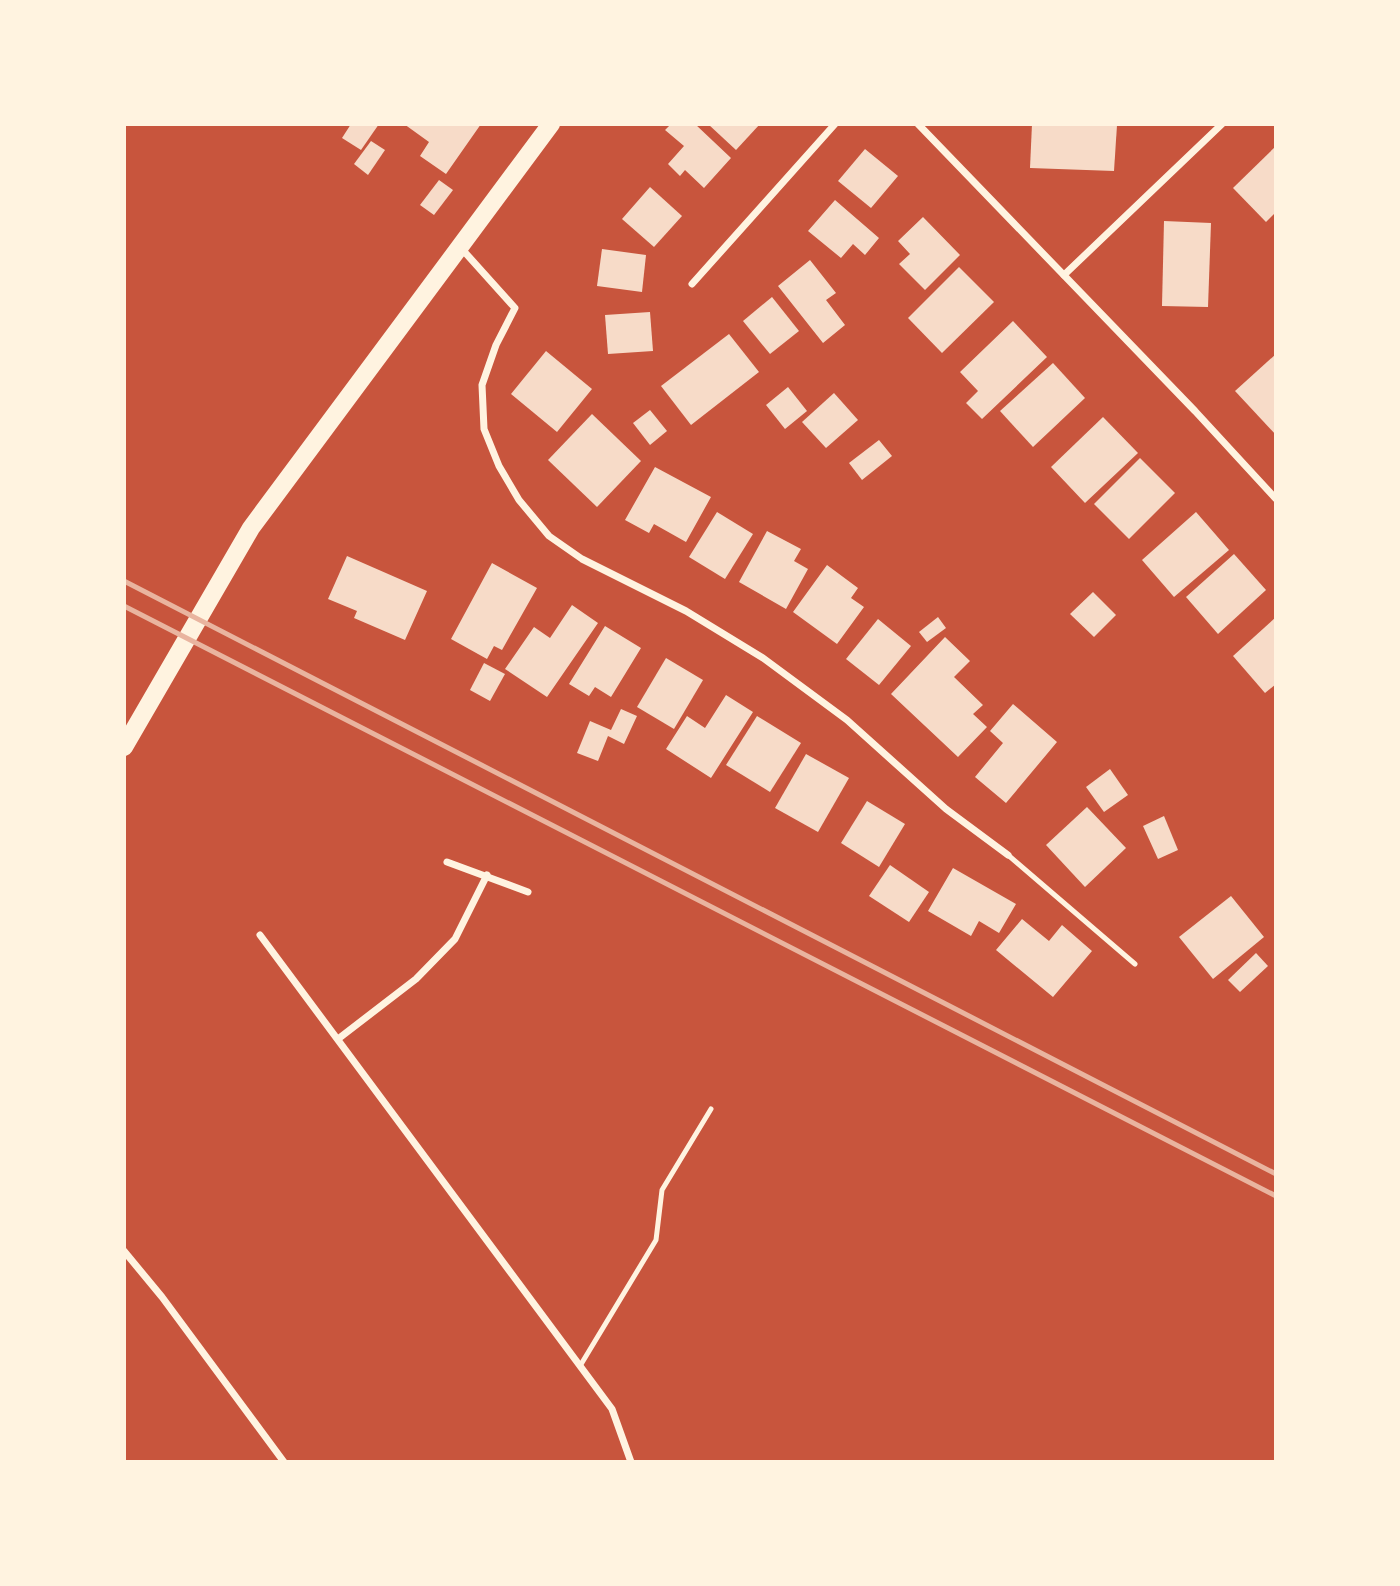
<svg xmlns="http://www.w3.org/2000/svg" width="1400" height="1586" font-family="'Public Sans',sans-serif">
	<style>
		.building { fill: #f7dbc8 }
		.lines { fill: none; stroke-linecap: round; stroke-linejoin: round }
		.service { stroke: #fff3e0; stroke-width: 5 }
		.minor { stroke: #fff3e0; stroke-width: 7 }
		.primary { stroke: #fff3e0; stroke-width: 18 }
		.rail { stroke: #e9b49f; stroke-width: 5 }
	</style>
	<rect width="100%" height="100%" fill="#c8553d"/>
	<g class="building">
		<path d="M 351,124 L 379,124 L 361,150 L 342,138 Z"/>
		<path d="M 404,124 L 481,124 L 446,174 L 420,156 L 429,142 Z"/>
		<path d="M 671,124 L 695,124 L 731,158 L 704,188 L 685,170 L 680,176 L 668,164 L 684,146 L 665,130 Z"/>
		<path d="M 708,124 L 760,124 L 736,150 Z"/>
		<path d="M 1032,124 L 1117,125 L 1114,171 L 1030,168 Z"/>
		<path d="M 371,141 L 385,150 L 368,175 L 354,164 Z"/>
		<path d="M 1276,146 L 1276,212 L 1266,222 L 1233,188 Z"/>
		<path d="M 865,149 L 898,176 L 871,208 L 838,181 Z"/>
		<path d="M 439,180 L 453,190 L 434,215 L 420,205 Z"/>
		<path d="M 650,187 L 682,216 L 654,247 L 622,219 Z"/>
		<path d="M 835,200 L 879,238 L 865,255 L 853,244 L 841,258 L 808,231 Z"/>
		<path d="M 923,217 L 960,255 L 925,290 L 899,264 L 910,254 L 898,241 Z"/>
		<path d="M 1164,221 L 1211,223 L 1208,307 L 1162,306 Z"/>
		<path d="M 602,249 L 646,255 L 642,292 L 597,286 Z"/>
		<path d="M 810,260 L 836,293 L 826,300 L 845,325 L 823,343 L 778,286 Z"/>
		<path d="M 959,267 L 994,302 L 942,353 L 908,318 Z"/>
		<path d="M 772,297 L 799,331 L 770,354 L 743,321 Z"/>
		<path d="M 650,312 L 653,351 L 608,354 L 605,315 Z"/>
		<path d="M 1013,321 L 1047,357 L 982,419 L 966,403 L 978,391 L 960,372 Z"/>
		<path d="M 729,334 L 759,372 L 691,425 L 661,386 Z"/>
		<path d="M 546,351 L 592,389 L 557,432 L 511,394 Z"/>
		<path d="M 1276,354 L 1276,435 L 1235,391 Z"/>
		<path d="M 1053,363 L 1085,398 L 1033,447 L 1000,411 Z"/>
		<path d="M 788,387 L 807,411 L 785,429 L 766,405 Z"/>
		<path d="M 834,393 L 858,420 L 826,448 L 802,422 Z"/>
		<path d="M 650,410 L 667,431 L 650,445 L 633,423 Z"/>
		<path d="M 592,414 L 641,461 L 597,507 L 548,460 Z"/>
		<path d="M 1103,417 L 1138,453 L 1085,503 L 1051,467 Z"/>
		<path d="M 879,440 L 892,456 L 862,480 L 849,463 Z"/>
		<path d="M 1140,458 L 1175,493 L 1129,539 L 1094,504 Z"/>
		<path d="M 655,467 L 711,497 L 686,542 L 654,524 L 649,533 L 625,520 Z"/>
		<path d="M 717,512 L 753,534 L 725,579 L 689,557 Z"/>
		<path d="M 1196,512 L 1229,550 L 1174,597 L 1142,560 Z"/>
		<path d="M 767,531 L 801,549 L 794,561 L 808,569 L 786,609 L 739,582 Z"/>
		<path d="M 1234,554 L 1266,590 L 1218,634 L 1186,597 Z"/>
		<path d="M 347,556 L 427,591 L 405,640 L 354,618 L 357,611 L 328,599 Z"/>
		<path d="M 492,563 L 537,588 L 502,650 L 494,646 L 487,659 L 451,639 Z"/>
		<path d="M 827,565 L 858,588 L 851,598 L 864,607 L 837,644 L 793,612 Z"/>
		<path d="M 1093,592 L 1116,615 L 1094,637 L 1070,614 Z"/>
		<path d="M 572,605 L 598,623 L 547,697 L 505,669 L 534,627 L 550,638 Z"/>
		<path d="M 938,617 L 946,628 L 927,642 L 919,632 Z"/>
		<path d="M 1276,617 L 1276,684 L 1265,693 L 1233,656 Z"/>
		<path d="M 878,619 L 911,646 L 879,685 L 846,659 Z"/>
		<path d="M 605,626 L 641,648 L 611,697 L 595,687 L 589,696 L 569,684 Z"/>
		<path d="M 945,637 L 970,661 L 954,677 L 983,705 L 973,714 L 987,727 L 958,757 L 891,694 Z"/>
		<path d="M 666,658 L 703,680 L 674,729 L 637,707 Z"/>
		<path d="M 484,663 L 505,674 L 490,701 L 470,690 Z"/>
		<path d="M 726,695 L 753,712 L 711,778 L 666,749 L 687,716 L 705,728 Z"/>
		<path d="M 1013,704 L 1057,742 L 1006,803 L 975,777 L 1003,743 L 990,731 Z"/>
		<path d="M 621,709 L 637,716 L 624,744 L 608,736 L 598,761 L 577,753 L 590,721 L 611,730 Z"/>
		<path d="M 757,716 L 801,743 L 770,792 L 726,765 Z"/>
		<path d="M 806,754 L 849,778 L 818,832 L 775,808 Z"/>
		<path d="M 1110,769 L 1128,795 L 1104,812 L 1086,787 Z"/>
		<path d="M 867,801 L 905,824 L 879,867 L 841,843 Z"/>
		<path d="M 1087,807 L 1126,848 L 1085,887 L 1046,845 Z"/>
		<path d="M 1164,816 L 1178,850 L 1158,859 L 1143,826 Z"/>
		<path d="M 890,865 L 929,892 L 909,922 L 869,896 Z"/>
		<path d="M 953,868 L 1016,904 L 999,933 L 979,921 L 971,936 L 928,911 Z"/>
		<path d="M 1231,896 L 1264,937 L 1213,979 L 1179,937 Z"/>
		<path d="M 1022,919 L 1049,941 L 1062,925 L 1092,951 L 1053,997 L 996,950 Z"/>
		<path d="M 1256,953 L 1268,966 L 1240,992 L 1228,980 Z"/>
	</g>
	<g class="lines">
		<g class="service">
			<path d="M 1008,855 L 1135,964"/>
			<path d="M 580,1366 L 656,1240 L 662,1190 L 711,1109"/>
		</g>
		<g class="minor">
			<path d="M 918,124 L 1195,411 L 1276,499"/>
			<path d="M 461,248 L 515,308 L 496,345 L 482,385 L 484,429 L 499,466 L 519,500 L 549,536 L 582,559 L 686,611 L 763,658 L 847,720 L 946,809 L 1008,855"/>
			<path d="M 1064,275 L 1222,124"/>
			<path d="M 692,284 L 835,124"/>
			<path d="M 447,862 L 528,892"/>
			<path d="M 260,935 L 612,1409 L 631,1462"/>
			<path d="M 338,1039 L 416,979 L 455,939 L 487,875"/>
			<path d="M 124,1251 L 162,1297 L 284,1462"/>
		</g>
		<path class="primary" d="M 124,747 L 251,528 L 551,124"/>
		<g class="rail">
			<path d="M 124,581 L 1276,1174"/>
			<path d="M 124,606 L 1276,1196"/>
		</g>
	</g>
	<rect width="1400" height="1586" fill="none" stroke="#fff3e0" stroke-width="252"/>
</svg>
